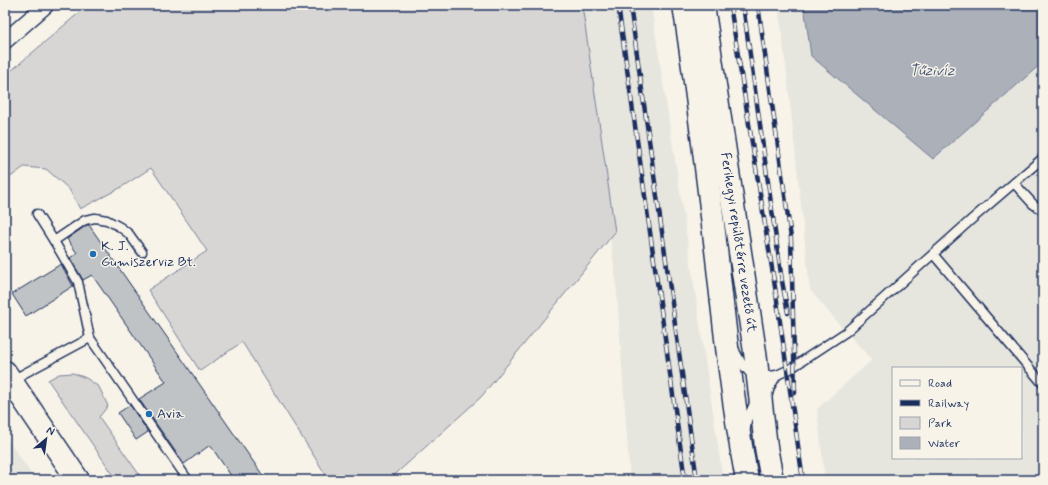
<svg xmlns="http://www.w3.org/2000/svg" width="1048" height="485" font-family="Mynerve,sans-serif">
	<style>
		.built { fill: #e6e5de; fill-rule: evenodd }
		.green { fill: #d7d6d4; stroke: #798299 }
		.water { fill: #acb0b9; stroke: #727c95 }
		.building { fill: #c0c3c5; stroke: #1b2f5e }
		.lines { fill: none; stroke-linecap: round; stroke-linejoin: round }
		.service-casing { stroke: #1b2f5e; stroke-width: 11 }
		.minor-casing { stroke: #1b2f5e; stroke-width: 18 }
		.secondary-casing { stroke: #1b2f5e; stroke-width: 25 }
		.primary-casing { stroke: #1b2f5e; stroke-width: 25 }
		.service { stroke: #f7f3e8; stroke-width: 8 }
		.minor { stroke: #f7f3e8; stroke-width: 15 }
		.secondary { stroke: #f7f3e8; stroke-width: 22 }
		.primary { stroke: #f7f3e8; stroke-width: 22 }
		.rail-casing { stroke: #1b2f5e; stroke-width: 4.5 }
		.rail { stroke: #f7f3e8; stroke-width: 3; stroke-dasharray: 9; stroke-linecap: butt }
		.poi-dot { fill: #1f6fb2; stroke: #f7f3e8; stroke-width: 1.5 }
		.labels { text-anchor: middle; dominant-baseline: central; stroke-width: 3; stroke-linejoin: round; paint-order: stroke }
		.street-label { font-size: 14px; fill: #1b2f5e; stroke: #f7f3e8 }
		.poi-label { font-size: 14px; fill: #1b2f5e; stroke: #f7f3e8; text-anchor: start }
		.water-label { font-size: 15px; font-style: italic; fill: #465679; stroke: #f7f3e8 }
	</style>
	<rect width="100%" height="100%" fill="#f7f3e8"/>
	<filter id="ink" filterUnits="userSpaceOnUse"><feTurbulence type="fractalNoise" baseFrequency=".025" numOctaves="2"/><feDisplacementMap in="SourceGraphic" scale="8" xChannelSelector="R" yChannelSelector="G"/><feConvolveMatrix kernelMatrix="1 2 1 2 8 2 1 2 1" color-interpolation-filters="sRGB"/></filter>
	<g filter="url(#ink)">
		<g class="built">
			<path d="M 580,5 L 651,5 L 685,225 L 723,480 L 630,480 L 616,281 Z"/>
			<path d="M 778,5 L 1043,5 L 1043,480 L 825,480 L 817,409 L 872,360 L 846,332 L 810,290 L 787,74 ZM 893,368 L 1021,368 L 1021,458 L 893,458 Z"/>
			<path d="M 7,438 L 35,480 L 5,480 L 5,439 Z"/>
		</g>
		<g class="green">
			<path d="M 88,5 L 582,5 L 615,232 L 481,397 L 389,480 L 329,480 L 242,342 L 200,371 L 148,290 L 207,251 L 151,168 L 120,188 L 80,209 L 69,189 L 46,169 L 24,167 L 5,181 L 5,76 Z"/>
			<path d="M 73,373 L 86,378 L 99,387 L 108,406 L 99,417 L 143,480 L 117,480 L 48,380 L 59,374 Z"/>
		</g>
		<path class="water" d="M 804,5 L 1043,5 L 1043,62 L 933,159 L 811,56 Z"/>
		<g class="building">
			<path d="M 87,225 L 89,225 L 266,480 L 234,480 L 210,445 L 184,464 L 139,399 L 166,382 L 92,275 L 83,280 L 70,258 L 77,253 L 67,239 Z"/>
			<path d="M 61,264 L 73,286 L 26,316 L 12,294 Z"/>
			<path d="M 130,405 L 148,432 L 136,440 L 118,413 Z"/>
		</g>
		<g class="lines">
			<g class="service-casing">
				<g id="service">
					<path d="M 1014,183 L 1033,204 L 1043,211"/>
					<path d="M 37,214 L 54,241"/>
					<path d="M 933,254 L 972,219 L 1043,158"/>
					<path d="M 90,338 L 78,282 L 54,241 L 85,220 L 95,218 L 107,220 L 120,227 L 129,234 L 142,252"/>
					<path d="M 735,350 L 736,353 L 742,364 L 749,372 L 758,376 L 768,376 L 777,375 L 790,369 L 846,332 L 933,254 L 1043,384"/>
					<path d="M 12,380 L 90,338 L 188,480"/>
					<path d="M 767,398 L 770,387 L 777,375"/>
					<path d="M 746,428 L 747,420 L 755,401"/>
				</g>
			</g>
			<g class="minor-casing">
				<path id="minor" d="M 5,41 L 46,5"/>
			</g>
			<g class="secondary-casing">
				<path id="secondary" d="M 5,372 L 78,480"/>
			</g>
			<g class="primary-casing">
				<g id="primary">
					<path d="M 684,5 C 697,89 707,173 717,258 C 725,332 733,406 747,480"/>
					<path id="s1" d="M 703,5 L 755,352 L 766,447 L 772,480"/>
				</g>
			</g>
			<use href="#service" class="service"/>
			<use href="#minor" class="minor"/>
			<use href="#secondary" class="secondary"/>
			<use href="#primary" class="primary"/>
			<g class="rail-casing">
				<g id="rail">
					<path d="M 618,5 L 685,480"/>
					<path d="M 630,5 L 697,480"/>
					<path d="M 730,5 L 775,287 L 803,480"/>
					<path d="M 743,5 L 782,281 L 788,313"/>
					<path d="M 758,5 L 791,238 L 795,393"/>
				</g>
			</g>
			<use href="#rail" class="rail"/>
		</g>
	</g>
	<g class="poi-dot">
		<circle cx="93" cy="254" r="4"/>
		<circle cx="149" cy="414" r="4"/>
	</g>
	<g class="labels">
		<g class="street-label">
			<text stroke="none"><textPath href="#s1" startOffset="240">Ferihegyi repülőtérre vezető út</textPath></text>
		</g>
		<g class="poi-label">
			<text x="101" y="246">K. J.<tspan x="101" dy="16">Gumiszerviz Bt.</tspan></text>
			<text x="157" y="414">Avia</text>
		</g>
		<g class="water-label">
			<text x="932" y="71">Tűzivíz</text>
		</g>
	</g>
	<rect width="1048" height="485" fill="none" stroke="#f7f3e8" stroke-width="20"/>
	<rect x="10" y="10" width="1028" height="465" fill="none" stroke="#1b2f5e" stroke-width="1.5" filter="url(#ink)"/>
	<rect x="892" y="367" width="130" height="92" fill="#f7f3e8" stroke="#9fa5b1"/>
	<rect x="900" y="380" width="20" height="6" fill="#f7f3e8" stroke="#9fa5b1"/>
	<text x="928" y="387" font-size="12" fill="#1b2f5e">Road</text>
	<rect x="900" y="400" width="20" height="6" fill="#1b2f5e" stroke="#9fa5b1"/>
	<text x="928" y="407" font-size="12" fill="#1b2f5e">Railway</text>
	<rect x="900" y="417" width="20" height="12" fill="#d7d6d4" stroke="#9fa5b1"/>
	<text x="928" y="427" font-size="12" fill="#1b2f5e">Park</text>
	<rect x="900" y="437" width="20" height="12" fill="#acb0b9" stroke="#9fa5b1"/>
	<text x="928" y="447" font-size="12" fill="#1b2f5e">Water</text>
	<g transform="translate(46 439) rotate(29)" stroke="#f7f3e8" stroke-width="3" paint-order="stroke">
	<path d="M0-3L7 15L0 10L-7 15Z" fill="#1b2f5e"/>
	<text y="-6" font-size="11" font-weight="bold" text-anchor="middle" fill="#1b2f5e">N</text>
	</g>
</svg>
